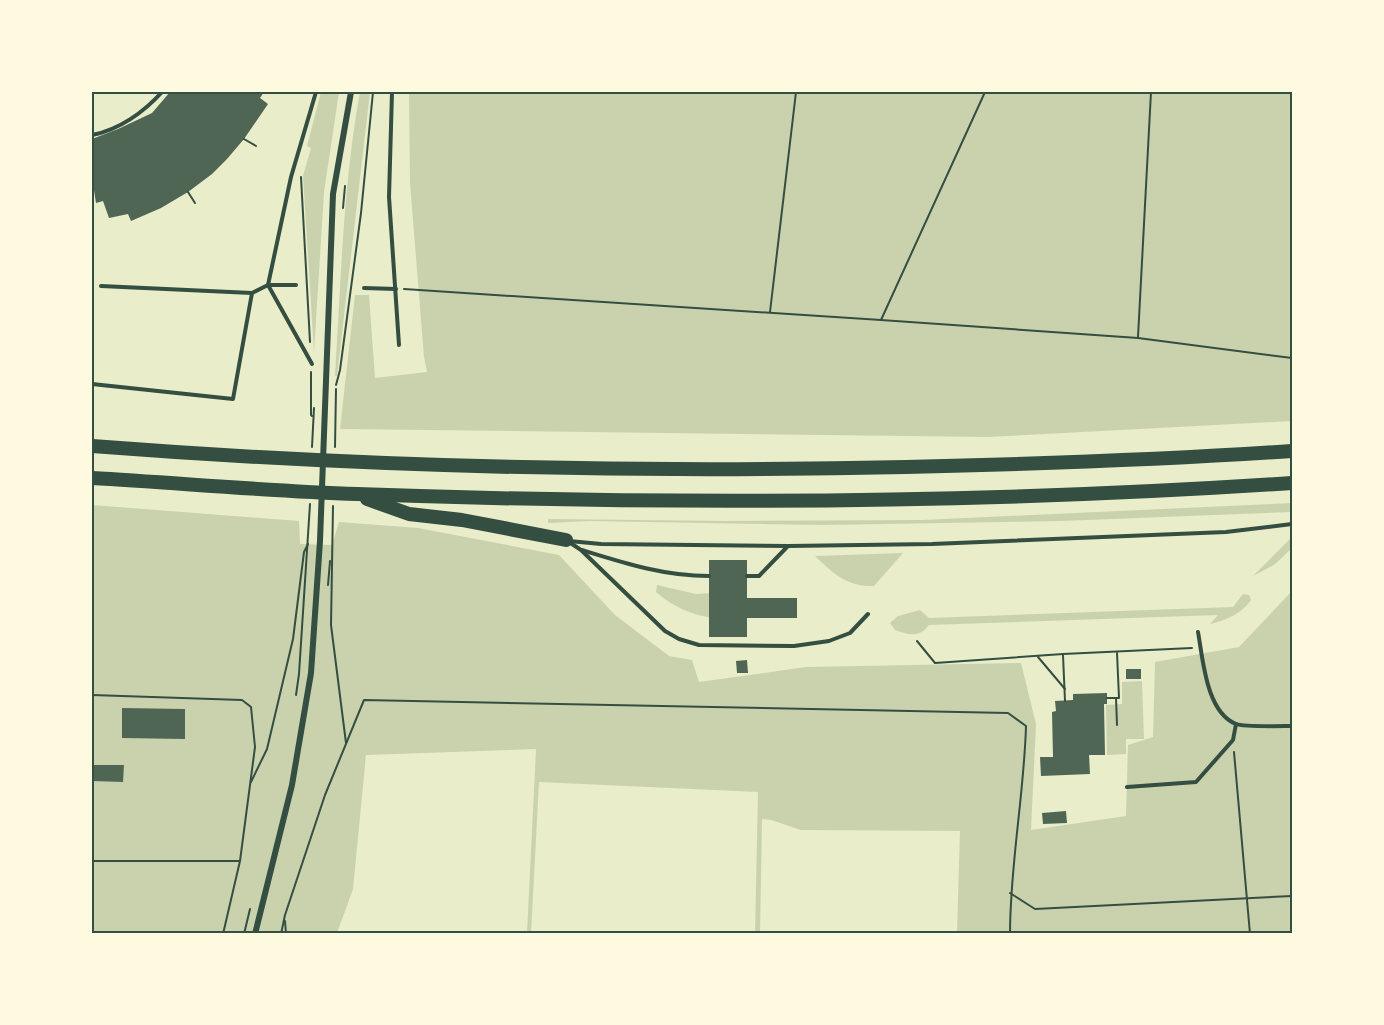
<svg xmlns="http://www.w3.org/2000/svg" width="1384" height="1025" font-family="'Sofia Sans Condensed',sans-serif">
	<style>
		.green { fill: #cad2ad }
		.building { fill: #4f6655 }
		.lines { fill: none; stroke-linecap: round; stroke-linejoin: round }
		.path { stroke: #344e41; stroke-width: 2 }
		.service { stroke: #344e41; stroke-width: 4 }
		.minor { stroke: #344e41; stroke-width: 6 }
		.motorway { stroke: #344e41; stroke-width: 14 }
		.neatline { fill: none; stroke: #344e41; stroke-width: 2 }
	</style>
	<rect width="100%" height="100%" fill="#e9edc9"/>
	<g class="green">
		<path d="M 321,92 L 339,92 L 324,192 L 314,352 L 303,176 L 311,148 L 307,146 Z"/>
		<path d="M 360,92 L 370,92 L 337,376 L 335,376 C 341,281 343,185 360,92 Z"/>
		<path d="M 409,92 L 1292,92 L 1292,421 L 988,437 L 340,429 L 355,295 L 369,295 L 375,378 L 427,372 L 424,357 L 410,183 Z"/>
		<path d="M 1292,503 L 1292,512 L 1061,521 L 824,525 L 590,521 L 548,523 L 548,519 L 724,521 L 923,520 Z"/>
		<path d="M 92,505 L 299,521 L 300,544 L 332,545 L 339,522 L 418,528 L 559,555 L 615,615 L 669,656 L 692,660 L 699,682 L 806,667 L 1021,663 L 1036,724 L 1031,830 L 1126,816 L 1128,745 L 1153,737 L 1155,662 L 1239,647 L 1292,591 L 1292,933 L 957,933 L 960,831 L 801,830 L 771,820 L 762,819 L 760,933 L 755,933 L 758,792 L 539,782 L 531,933 L 527,933 L 536,749 L 366,755 L 353,889 L 337,933 L 92,933 Z"/>
		<path d="M 1292,537 L 1292,548 L 1274,565 L 1253,576 Z"/>
		<path d="M 903,553 L 874,586 C 847,587 834,574 815,556 Z"/>
		<path d="M 657,585 L 696,594 L 713,593 L 712,618 C 693,615 671,606 656,592 Z"/>
		<path d="M 1243,594 L 1249,595 L 1251,600 C 1241,614 1227,620 1210,624 L 1218,615 L 929,625 C 919,638 909,635 895,630 L 890,623 L 898,616 L 920,610 L 929,618 L 1233,607 Z"/>
		<path d="M 1142,681 L 1144,739 L 1126,739 L 1126,754 L 1107,755 L 1106,705 L 1122,704 L 1122,682 Z"/>
	</g>
	<g class="building">
		<path d="M 170,92 L 264,92 L 260,98 L 268,104 L 244,139 L 227,159 L 212,174 L 188,192 L 161,208 L 131,221 L 128,214 L 109,218 L 103,201 L 96,203 L 93,184 L 92,184 L 92,139 L 118,129 L 152,113 Z"/>
		<path d="M 709,560 L 747,560 L 747,598 L 797,598 L 797,618 L 747,618 L 747,637 L 709,637 Z"/>
		<path d="M 747,660 L 748,673 L 737,673 L 736,661 Z"/>
		<rect x="1126" y="669" width="15" height="10"/>
		<path d="M 1107,693 L 1107,704 L 1104,704 L 1105,755 L 1089,755 L 1090,774 L 1041,776 L 1040,757 L 1053,757 L 1052,712 L 1056,711 L 1055,701 L 1073,700 L 1073,694 Z"/>
		<path d="M 122,708 L 185,709 L 185,739 L 122,738 Z"/>
		<path d="M 92,765 L 124,765 L 123,782 L 92,781 Z"/>
		<path d="M 1066,811 L 1067,823 L 1043,824 L 1042,813 Z"/>
	</g>
	<g class="lines">
		<g class="path">
			<path d="M 244,139 L 256,146"/>
			<path d="M 301,177 L 310,342"/>
			<path d="M 188,192 L 195,203"/>
			<path d="M 343,208 L 345,186"/>
			<path d="M 404,289 L 881,320 L 1138,338 L 1292,358"/>
			<path d="M 770,312 L 796,92"/>
			<path d="M 881,320 L 985,92"/>
			<path d="M 1138,337 L 1151,92"/>
			<path d="M 311,372 L 311,415 L 312,416"/>
			<path d="M 336,385 L 340,370 L 361,213 L 373,92"/>
			<path d="M 312,447 L 314,408"/>
			<path d="M 335,447 L 336,389"/>
			<path d="M 333,506 L 331,625 L 346,743"/>
			<path d="M 328,585 L 330,561"/>
			<path d="M 917,641 L 935,663 L 1063,654 L 1192,648"/>
			<path d="M 1063,655 L 1065,701"/>
			<path d="M 1038,657 L 1065,689"/>
			<path d="M 92,695 L 242,700 L 251,707 L 255,747 L 240,861 L 223,934"/>
			<path d="M 296,695 L 299,674 L 310,504"/>
			<path d="M 1107,698 L 1119,698 L 1117,653"/>
			<path d="M 1116,698 L 1117,725"/>
			<path d="M 1234,752 L 1250,934"/>
			<path d="M 251,782 L 267,749 L 293,639 L 304,552 L 308,544"/>
			<path d="M 92,861 L 239,861"/>
			<path d="M 1010,893 L 1035,909 L 1292,896"/>
			<path d="M 285,921 L 286,934"/>
			<path d="M 244,934 L 250,909"/>
			<path d="M 281,934 L 285,915 L 325,795 L 364,700 L 1008,713 L 1026,726 C 1024,796 1010,864 1010,934"/>
		</g>
		<g class="service">
			<path d="M 392,92 L 389,197 L 399,345"/>
			<path d="M 92,135 C 119,130 144,112 162,92"/>
			<path d="M 296,285 L 268,285 L 312,364"/>
			<path d="M 101,286 L 252,293"/>
			<path d="M 364,288 L 396,289"/>
			<path d="M 92,384 L 233,399 L 252,293 L 268,285 L 291,177 L 316,92"/>
			<path d="M 569,541 L 601,544 L 788,546 L 932,544 L 1226,532 L 1292,524"/>
			<path d="M 569,542 L 581,550 L 665,631 L 679,639 L 699,645 L 794,646 L 829,641 L 850,633 L 868,614"/>
			<path d="M 582,550 C 624,563 664,576 709,576"/>
			<path d="M 747,576 L 759,576 L 787,547"/>
			<path d="M 1198,632 C 1203,659 1206,712 1236,724 C 1243,727 1282,726 1292,726"/>
			<path d="M 1127,787 L 1196,782 L 1233,740 L 1236,724"/>
		</g>
		<path class="minor" d="M 255,934 L 292,785 L 311,673 L 320,541 L 333,194 L 351,92"/>
		<g class="motorway">
			<path d="M 92,446 C 363,467 634,473 906,467 C 1035,464 1164,460 1292,451"/>
			<path d="M 92,478 C 180,483 268,491 357,494 C 668,505 981,504 1292,483"/>
			<path d="M 367,499 L 409,514 L 462,520 L 566,540"/>
		</g>
	</g>
	<rect width="1384" height="1025" fill="none" stroke="#fefae0" stroke-width="186"/>
	<rect x="93" y="93" width="1198" height="839" class="neatline"/>
</svg>
